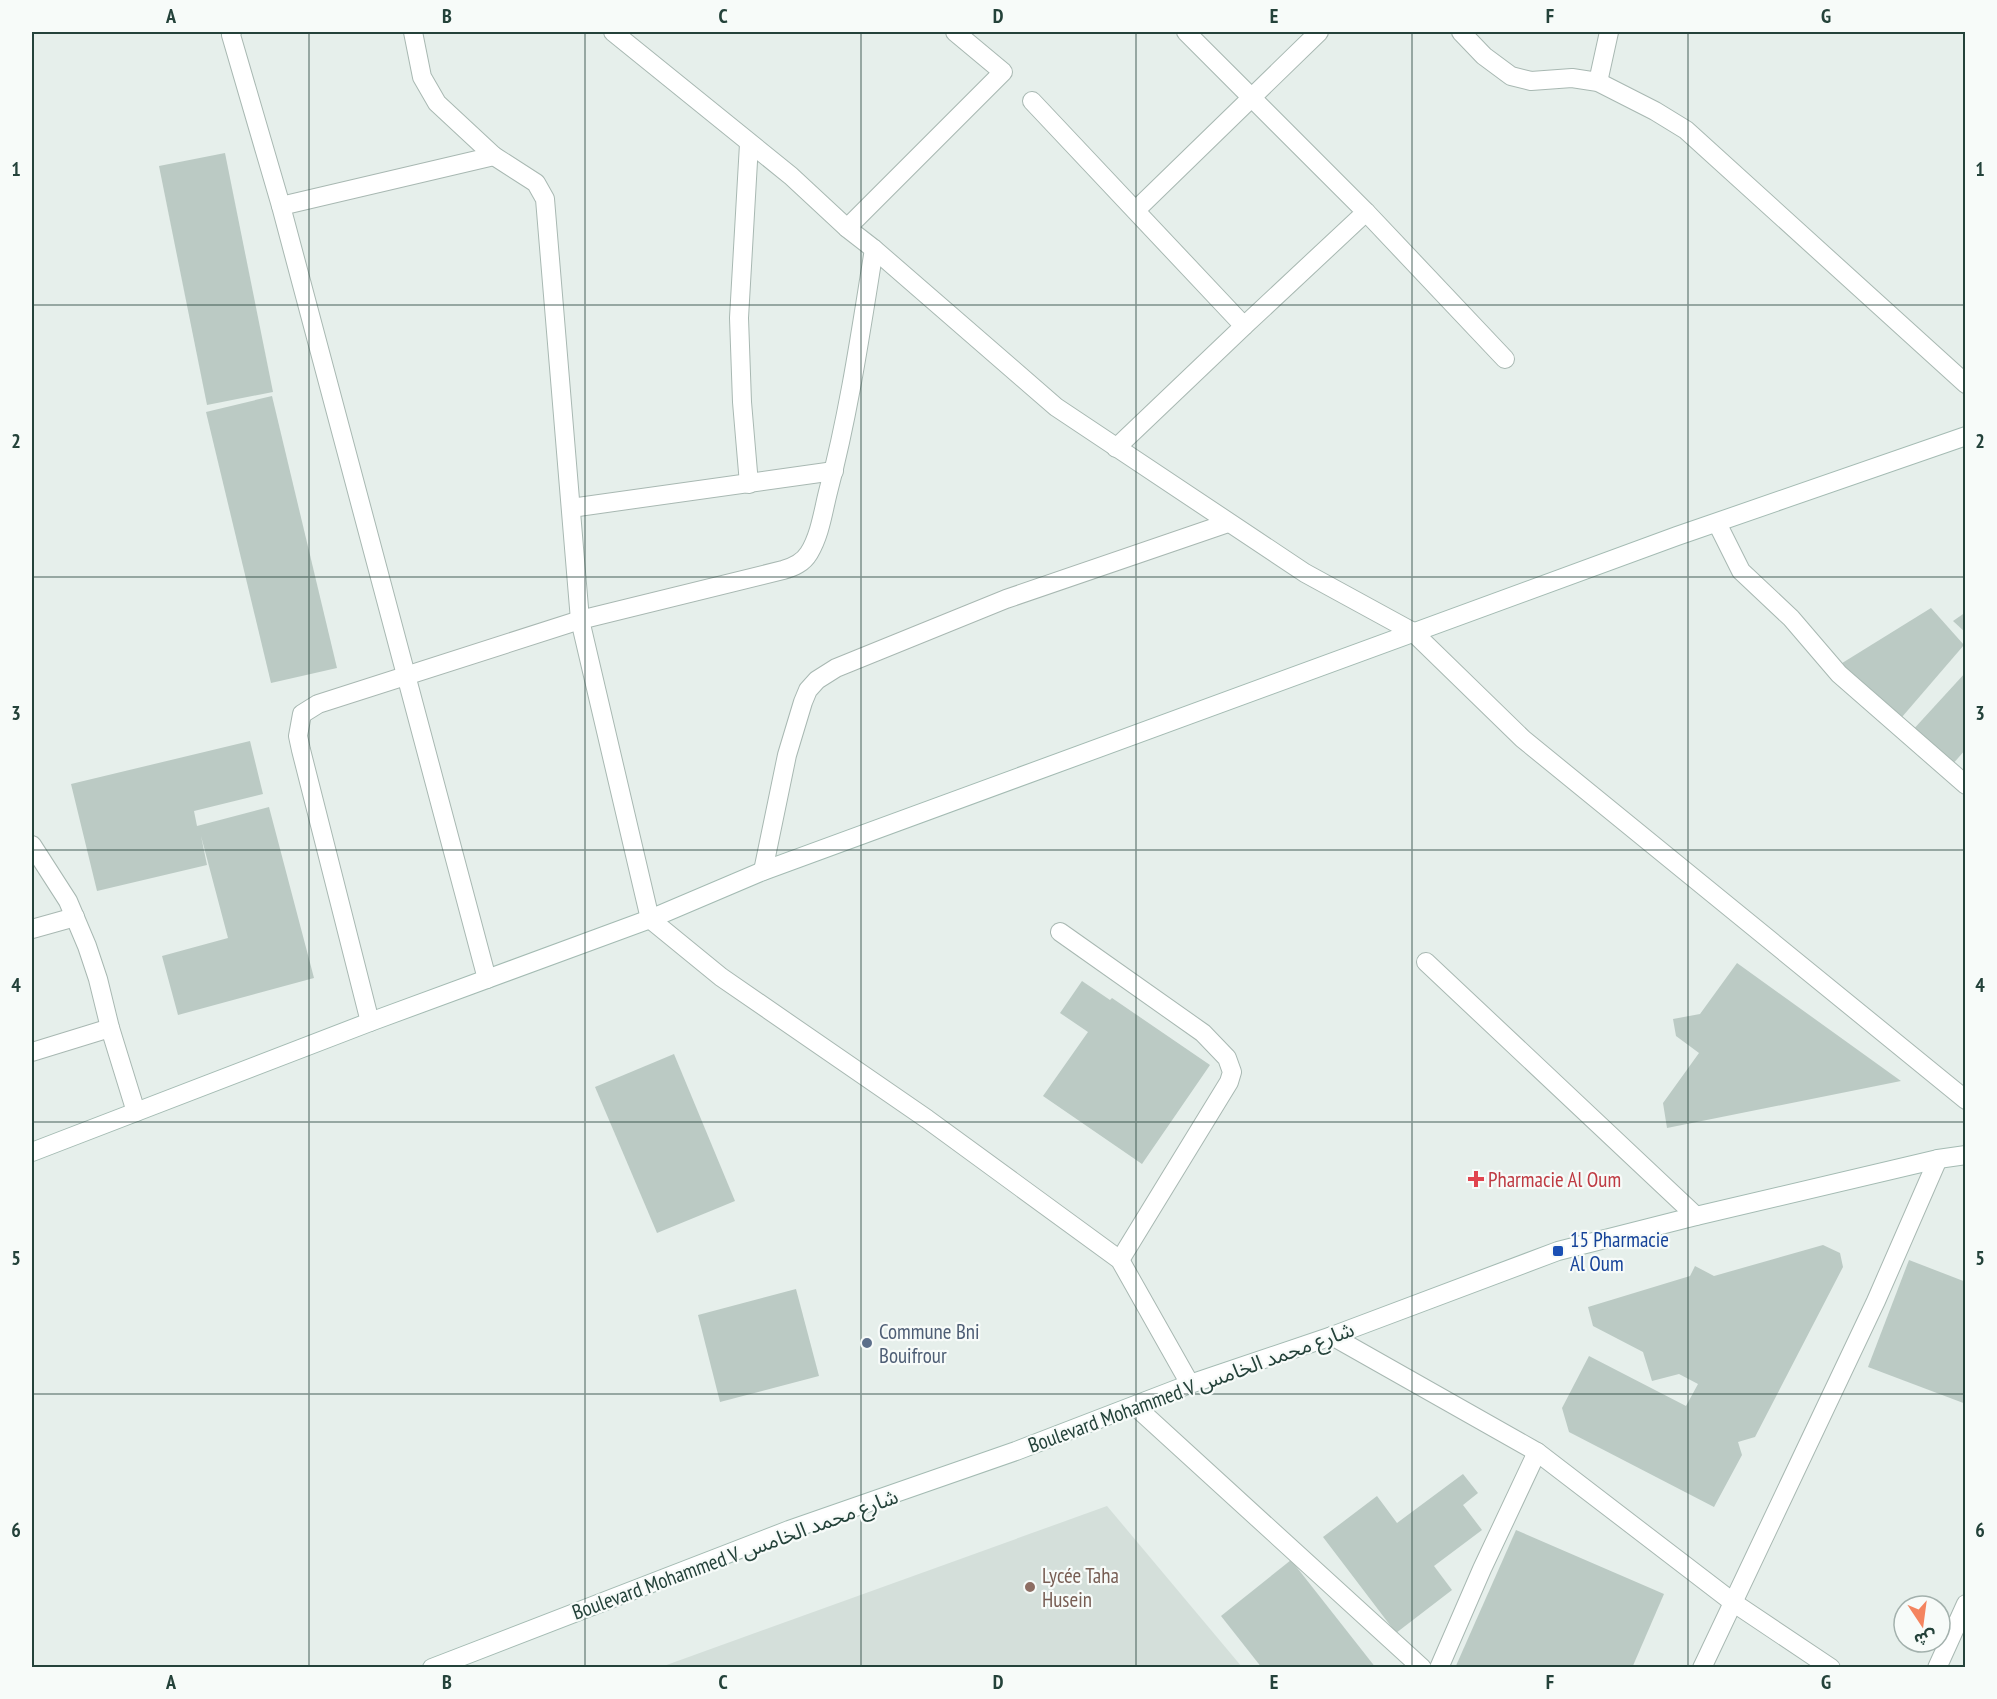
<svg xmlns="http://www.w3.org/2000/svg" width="1997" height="1699" font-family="'PT Sans Narrow','Noto Sans Arabic',sans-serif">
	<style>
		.built { fill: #d4dfda }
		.building { fill: #bbcac4 }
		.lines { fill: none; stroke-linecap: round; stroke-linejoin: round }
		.lane-casing { stroke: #a8b8b2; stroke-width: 20 }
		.street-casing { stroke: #a8b8b2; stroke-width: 20 }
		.secondary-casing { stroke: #a4bbb3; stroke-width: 20 }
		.lane { stroke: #fff; stroke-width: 18 }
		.street { stroke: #fff; stroke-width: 18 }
		.secondary { stroke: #fff; stroke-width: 18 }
		.grid { fill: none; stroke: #24423a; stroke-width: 1.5; stroke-opacity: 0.55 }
		.health-dot { fill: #e0444e; stroke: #f7fbf9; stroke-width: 2 }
		.transit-dot { fill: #1a4fb4; stroke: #f7fbf9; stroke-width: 2 }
		.service-dot { fill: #5c6f8a; stroke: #f7fbf9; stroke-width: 2 }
		.education-dot { fill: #8d6e63; stroke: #f7fbf9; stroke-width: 2 }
		.labels { text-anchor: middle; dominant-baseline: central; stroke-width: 4.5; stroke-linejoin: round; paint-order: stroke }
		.health-label { font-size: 21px; fill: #be3a42; stroke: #f7fbf9; text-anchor: start }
		.transit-label { font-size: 21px; fill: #164399; stroke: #f7fbf9; text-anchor: start }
		.service-label { font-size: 21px; fill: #4e5e75; stroke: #f7fbf9; text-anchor: start }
		.street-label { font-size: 21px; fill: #24423a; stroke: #f7fbf9 }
		.education-label { font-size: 21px; fill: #785e54; stroke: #f7fbf9; text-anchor: start }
		.neatline { fill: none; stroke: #24423a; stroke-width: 2 }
		.grid-label { font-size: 20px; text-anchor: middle; font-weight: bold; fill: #24423a }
	</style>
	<rect width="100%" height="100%" fill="#e6efeb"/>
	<path class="built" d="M 1107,1506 L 1242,1667 L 661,1667 Z"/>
	<g class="building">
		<path d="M 225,153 L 273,392 L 207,405 L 159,166 Z"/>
		<path d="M 272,396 L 337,668 L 271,683 L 206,412 Z"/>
		<path d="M 1931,608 L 1964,645 L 1902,717 L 1839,665 Z"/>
		<path d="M 1966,612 L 1966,633 L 1953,621 Z"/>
		<path d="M 1966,672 L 1966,749 L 1951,766 L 1911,732 Z"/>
		<path d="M 250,741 L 263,794 L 194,811 L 197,826 L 269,807 L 314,978 L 178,1015 L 162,956 L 228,938 L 201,836 L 207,865 L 97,891 L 71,784 Z"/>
		<path d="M 1737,963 L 1901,1081 L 1667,1128 L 1663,1103 L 1699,1053 L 1676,1036 L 1673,1019 L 1700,1014 Z"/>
		<path d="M 1082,981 L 1110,1000 L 1112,998 L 1210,1065 L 1142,1164 L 1043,1096 L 1088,1032 L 1060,1013 Z"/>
		<path d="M 674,1054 L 735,1201 L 657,1233 L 595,1087 Z"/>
		<path d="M 1823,1245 L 1840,1253 L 1843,1267 L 1755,1437 L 1738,1442 L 1742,1455 L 1714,1507 L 1569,1432 L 1562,1408 L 1589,1356 L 1686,1406 L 1698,1384 L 1679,1374 L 1652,1381 L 1643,1352 L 1593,1326 L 1588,1307 L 1690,1276 L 1695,1266 L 1714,1276 Z"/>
		<path d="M 1909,1260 L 1966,1282 L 1966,1404 L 1868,1367 Z"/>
		<path d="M 796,1289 L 819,1376 L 720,1402 L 698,1315 Z"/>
		<path d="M 1463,1474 L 1478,1493 L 1463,1505 L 1482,1530 L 1434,1566 L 1452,1590 L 1396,1633 L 1323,1537 L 1377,1496 L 1397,1523 Z"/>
		<path d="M 1516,1530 L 1664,1594 L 1632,1668 L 1455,1668 Z"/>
		<path d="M 1291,1560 L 1376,1668 L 1262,1668 L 1221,1616 Z"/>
	</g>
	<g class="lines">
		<g class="lane-casing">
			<g id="lane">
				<path d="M 749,144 L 739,318 L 742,402 L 749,484"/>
				<path d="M 847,228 L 1003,72 L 955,32"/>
				<path d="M 571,508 L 834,471"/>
				<path d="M 1060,932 L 1203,1033 L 1227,1058 L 1232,1072 L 1229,1082 L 1120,1260"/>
				<path d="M 1135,1406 L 1422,1668"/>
				<path d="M 1439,1668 L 1482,1569 L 1537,1452"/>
				<path d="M 1937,1668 L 1966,1604"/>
			</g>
		</g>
		<g class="street-casing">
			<g id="street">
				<path d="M 232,32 L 231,35 L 281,206 L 487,979"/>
				<path d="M 413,32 L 422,77 L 437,103 L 494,156 L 536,183 L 545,199 L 580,620 L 650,919 L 721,977 L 927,1119 L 1120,1260 L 1190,1384"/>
				<path d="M 613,32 L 791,176 L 847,228 L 874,249 L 1056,407 L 1305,573 L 1413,632 L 1523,739 L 1966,1100"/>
				<path d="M 1461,32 L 1484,56 L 1511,76 L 1531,81 L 1572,78 L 1598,82 L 1655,111 L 1686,130 L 1966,384"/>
				<path d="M 1598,82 L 1609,32"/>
				<path d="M 1032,101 L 1244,326 L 1366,212 L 1186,32"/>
				<path d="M 281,206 L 494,156"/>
				<path d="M 1136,210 L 1319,32"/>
				<path d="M 1366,212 L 1505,359"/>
				<path d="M 1116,448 L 1244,326"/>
				<path d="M 1717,523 L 1741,571 L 1791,618 L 1839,674 L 1966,785"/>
				<path d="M 32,845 L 68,901 L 87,946 L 98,979 L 110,1028 L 136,1112"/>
				<path d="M 763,871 L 787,755 L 803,702 L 808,690 L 817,680 L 836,668 L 1006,599 L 1228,523"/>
				<path d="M 32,929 L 75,917"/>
				<path d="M 1426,962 L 1696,1216"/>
				<path d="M 370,1022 L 301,750 L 298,736 L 302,714 L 318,704 L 580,620 L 783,570 C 794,567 803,563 809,553 C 820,535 823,512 828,492 C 849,413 861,330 874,249"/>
				<path d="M 32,1052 L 110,1028"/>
				<path d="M 1332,1336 L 1537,1452 L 1734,1603 L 1831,1668"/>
				<path d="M 1702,1668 L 1876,1301 L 1938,1159"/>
			</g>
		</g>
		<g class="secondary-casing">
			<g id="secondary">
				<path d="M 32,1152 L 370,1022 L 650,919 L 763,871 L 1677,536 L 1966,436"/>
				<path d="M 432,1668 L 789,1530 L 1016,1451 L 1190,1384 L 1332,1336 L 1558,1251 L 1696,1216 L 1938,1159 L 1966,1155"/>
			</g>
		</g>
		<use href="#lane" class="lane"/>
		<use href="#street" class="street"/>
		<use href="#secondary" class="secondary"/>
	</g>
	<path class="grid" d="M 309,32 L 309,1668M 585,32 L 585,1668M 861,32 L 861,1668M 1136,32 L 1136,1668M 1412,32 L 1412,1668M 1688,32 L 1688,1668M 32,305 L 1966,305M 32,577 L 1966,577M 32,850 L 1966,850M 32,1122 L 1966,1122M 32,1394 L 1966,1394"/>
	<path class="health-dot" d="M1473 1170h6v6h6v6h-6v6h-6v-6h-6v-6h6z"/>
	<rect class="transit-dot" x="1552" y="1245" width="12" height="12" rx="3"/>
	<circle class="service-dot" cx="867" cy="1343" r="6"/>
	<circle class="education-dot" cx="1030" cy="1587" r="6"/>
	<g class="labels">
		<g class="health-label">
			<text x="1488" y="1179">Pharmacie Al Oum</text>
		</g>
		<g class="transit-label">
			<text x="1570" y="1239">15 Pharmacie<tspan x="1570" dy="24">Al Oum</tspan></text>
		</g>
		<g class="service-label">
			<text x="879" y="1331">Commune Bni<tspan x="879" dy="24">Bouifrour</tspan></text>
		</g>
		<g class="street-label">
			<text transform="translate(1191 1387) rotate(-20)">Boulevard Mohammed V شارع محمد الخامس</text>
			<text transform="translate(735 1554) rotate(-20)">Boulevard Mohammed V شارع محمد الخامس</text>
		</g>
		<g class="education-label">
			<text x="1042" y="1575">Lycée Taha<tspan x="1042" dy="24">Husein</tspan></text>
		</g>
	</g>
	<rect width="1997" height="1699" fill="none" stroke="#f7fbf9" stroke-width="66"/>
	<g transform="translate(1922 1624) rotate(167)"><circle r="28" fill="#f7fbf9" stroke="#a3b1ad" stroke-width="1.5"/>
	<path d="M0-4.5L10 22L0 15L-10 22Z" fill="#f4845f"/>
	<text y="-9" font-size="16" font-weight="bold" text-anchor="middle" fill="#24423a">ش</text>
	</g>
	<rect x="33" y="33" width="1931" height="1633" class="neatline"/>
	<g class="grid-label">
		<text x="171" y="23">A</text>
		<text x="447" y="23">B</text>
		<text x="723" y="23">C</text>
		<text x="998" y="23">D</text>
		<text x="1274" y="23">E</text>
		<text x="1550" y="23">F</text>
		<text x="1826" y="23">G</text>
		<text x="16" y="176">1</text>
		<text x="1980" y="176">1</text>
		<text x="16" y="448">2</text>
		<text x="1980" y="448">2</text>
		<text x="16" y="720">3</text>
		<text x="1980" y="720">3</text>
		<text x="16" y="992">4</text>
		<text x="1980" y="992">4</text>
		<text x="16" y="1265">5</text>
		<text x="1980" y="1265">5</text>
		<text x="16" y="1537">6</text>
		<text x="1980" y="1537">6</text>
		<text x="171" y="1689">A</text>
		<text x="447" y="1689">B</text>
		<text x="723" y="1689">C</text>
		<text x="998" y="1689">D</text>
		<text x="1274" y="1689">E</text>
		<text x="1550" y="1689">F</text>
		<text x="1826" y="1689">G</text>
	</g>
</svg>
